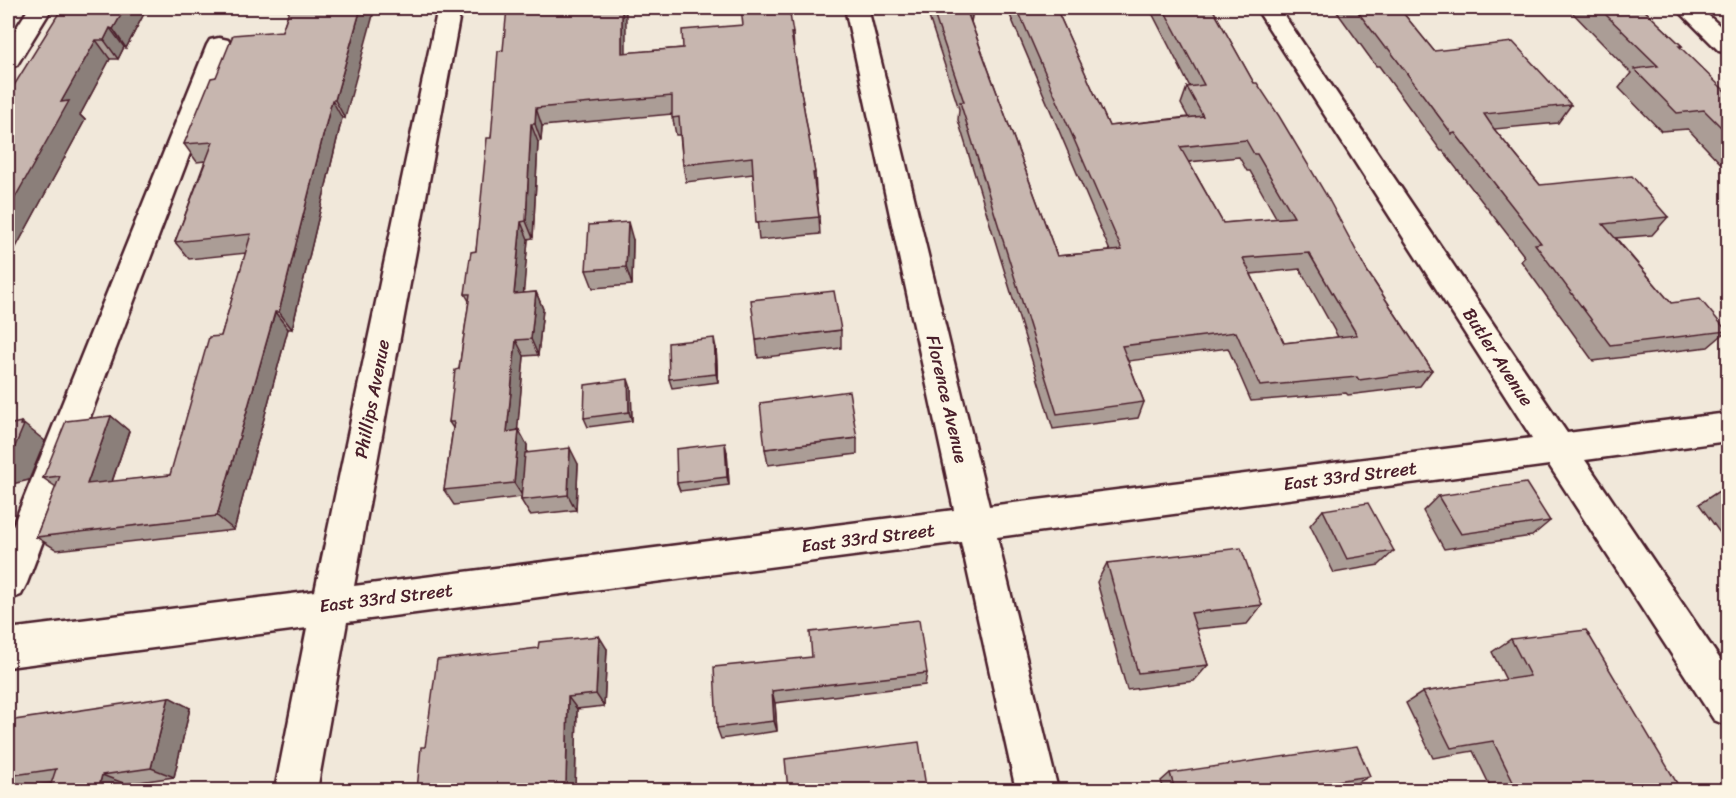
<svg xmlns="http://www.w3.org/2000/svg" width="1736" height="798" font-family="Sriracha,sans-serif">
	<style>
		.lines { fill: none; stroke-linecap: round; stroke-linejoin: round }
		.minor-casing { stroke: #4a1f2b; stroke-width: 5 }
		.minor { fill: #fcf5e5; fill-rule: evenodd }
		.wall { fill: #ab9d96; stroke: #4a1f2b; stroke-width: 1.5; fill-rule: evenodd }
		.shaded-wall { fill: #8b7f7a; stroke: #4a1f2b; stroke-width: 1.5 }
		.building { fill: #c7b6af; stroke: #4a1f2b; stroke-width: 1.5; fill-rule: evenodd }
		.labels { text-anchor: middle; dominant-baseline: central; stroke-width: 4.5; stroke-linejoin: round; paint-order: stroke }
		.street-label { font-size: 18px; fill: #4a1f2b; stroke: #fcf5e5 }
	</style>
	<rect width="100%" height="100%" fill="#f1e8da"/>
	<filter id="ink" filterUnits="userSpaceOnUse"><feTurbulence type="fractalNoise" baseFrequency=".0167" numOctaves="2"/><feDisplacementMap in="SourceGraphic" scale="12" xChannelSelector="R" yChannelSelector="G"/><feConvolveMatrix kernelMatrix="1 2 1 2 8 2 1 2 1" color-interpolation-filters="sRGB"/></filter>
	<g filter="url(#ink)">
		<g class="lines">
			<g class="minor-casing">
				<g id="minor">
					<path d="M 29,8 L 52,8 L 17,65 L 8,68 L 8,41 Z"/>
					<path d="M 438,8 L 461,8 L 354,586 L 954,510 L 845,8 L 868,8 L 989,506 L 1532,438 L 1256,8 L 1279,8 L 1567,433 L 1728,413 L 1728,441 L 1585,460 L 1728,671 L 1728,726 L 1714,720 L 1549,465 L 997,537 L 1058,790 L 1016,790 L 961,542 L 347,622 L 317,790 L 275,790 L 307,628 L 8,667 L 8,629 L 315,591 Z"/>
					<path d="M 1676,8 L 1700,8 L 1728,33 L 1728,53 L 1719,51 Z"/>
					<path d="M 219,38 L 228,40 L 231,45 L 27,583 L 21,595 L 8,600 L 8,538 L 207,45 L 210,40 Z"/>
				</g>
			</g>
			<use href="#minor" class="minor"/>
		</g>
		<g class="wall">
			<path d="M 62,8 L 147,8 L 126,48 L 124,47 L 118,59 L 110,59 L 80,115 L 85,120 L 8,262 Z"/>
			<path d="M 290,8 L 345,118 L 342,118 L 292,329 L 288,329 L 234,530 L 57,550 L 36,537 L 56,487 L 43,478 L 111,416 L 129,431 L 112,482 L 170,475 L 221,336 L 246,253 L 189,259 L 175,242 L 205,161 L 197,162 L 184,144 L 216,77 L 282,31 Z"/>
			<path d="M 926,8 L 973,8 L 971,22 L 1057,256 L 1110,251 L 1007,8 L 1056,8 L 1109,126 L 1188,117 L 1181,104 L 1187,87 L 1190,87 L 1151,11 L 1151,8 L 1212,8 L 1254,83 L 1367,271 L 1432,370 L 1420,386 L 1348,395 L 1346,393 L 1251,401 L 1228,348 L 1128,361 L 1144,402 L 1138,418 L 1053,429 L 958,120 L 959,109 ZM 1239,157 L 1247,171 L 1250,171 L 1277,219 L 1223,223 L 1189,162 ZM 1300,269 L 1338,337 L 1284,343 L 1251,274 Z"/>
			<path d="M 1334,8 L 1399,8 L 1434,51 L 1571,105 L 1558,123 L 1494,129 L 1540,185 L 1668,217 L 1652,235 L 1616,238 L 1671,303 L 1727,331 L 1708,347 L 1593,361 L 1521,261 L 1525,257 L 1443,151 L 1441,151 L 1379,66 L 1376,66 Z"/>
			<path d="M 1568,8 L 1642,8 L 1682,46 L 1680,48 L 1728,94 L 1728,171 L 1688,129 L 1661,131 L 1619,88 L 1631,73 Z"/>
			<path d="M 793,33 L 794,51 L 815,173 L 816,190 L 819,217 L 820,234 L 759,240 L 753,174 L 686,182 L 683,165 L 680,135 L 676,135 L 672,114 L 542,126 L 541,141 L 538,142 L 533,238 L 528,239 L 523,293 L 536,292 L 543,309 L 538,355 L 524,356 L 517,431 L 527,445 L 527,453 L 578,464 L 576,510 L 530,515 L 521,500 L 521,497 L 454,505 L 444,490 L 453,428 L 449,422 L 459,369 L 469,301 L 465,294 L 476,251 L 503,50 L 626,53 L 683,48 Z"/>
			<path d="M 633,240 L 632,285 L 593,288 L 586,270 Z"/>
			<path d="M 841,330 L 841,348 L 758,358 L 756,340 Z"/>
			<path d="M 716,348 L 718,382 L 672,388 L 669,379 Z"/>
			<path d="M 631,388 L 632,421 L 588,427 L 584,418 Z"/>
			<path d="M 857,438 L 857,454 L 768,465 L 765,449 Z"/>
			<path d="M 727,452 L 729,485 L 680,491 L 677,483 Z"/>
			<path d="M 1728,488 L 1728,544 L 1699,504 L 1722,489 Z"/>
			<path d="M 1438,496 L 1550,521 L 1532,536 L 1444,549 L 1423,511 Z"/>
			<path d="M 1323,510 L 1394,551 L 1379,565 L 1334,573 L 1310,525 Z"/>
			<path d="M 1107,563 L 1262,605 L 1247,624 L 1196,629 L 1208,665 L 1194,681 L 1127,690 L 1097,582 Z"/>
			<path d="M 1511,639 L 1681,790 L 1492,790 L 1473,751 L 1433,758 L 1406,703 L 1423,692 L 1506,680 L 1492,652 Z"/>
			<path d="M 538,648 L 607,649 L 604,706 L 577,709 L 575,790 L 417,790 L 425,747 Z"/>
			<path d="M 812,657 L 927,673 L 925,685 L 775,703 L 777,731 L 721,739 L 717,728 Z"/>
			<path d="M 190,708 L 174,777 L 126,784 L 125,790 L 49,790 L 52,783 L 8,789 L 8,721 Z"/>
			<path d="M 1170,773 L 1370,776 L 1355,784 L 1315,790 L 1164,790 L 1161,781 Z"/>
			<path d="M 926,787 L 925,790 L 788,790 Z"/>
		</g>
		<g class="shaded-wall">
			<path d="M 125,8 L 147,8 L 126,48 L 113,29 Z"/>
			<path d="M 361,8 L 375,8 L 345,118 L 335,100 Z"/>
			<path d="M 622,8 L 626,8 L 626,71 L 622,53 Z"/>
			<path d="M 969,8 L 973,8 L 971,23 L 966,9 Z"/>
			<path d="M 110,28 L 124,47 L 118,59 L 104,40 Z"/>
			<path d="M 96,40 L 110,59 L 80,115 L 85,120 L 8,262 L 8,210 L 61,102 Z"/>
			<path d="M 332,100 L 342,118 L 292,329 L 279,312 Z"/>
			<path d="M 536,108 L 542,126 L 541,141 L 535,124 Z"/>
			<path d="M 531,124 L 538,142 L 533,238 L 526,221 Z"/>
			<path d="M 521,222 L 528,239 L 522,311 L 514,294 Z"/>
			<path d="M 628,222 L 633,240 L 632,285 L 626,267 Z"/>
			<path d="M 536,292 L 543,309 L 538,355 L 531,339 Z"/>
			<path d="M 275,312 L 288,329 L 234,530 L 217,516 Z"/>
			<path d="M 714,338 L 716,348 L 718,382 L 716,374 Z"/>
			<path d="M 516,340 L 524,356 L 516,447 L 507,432 Z"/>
			<path d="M 628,379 L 631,388 L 632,421 L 629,412 Z"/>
			<path d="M 111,416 L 129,431 L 106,499 L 87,484 Z"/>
			<path d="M 21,422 L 45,441 L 29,480 L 8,485 L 8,463 Z"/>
			<path d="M 519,430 L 527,445 L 523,497 L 514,483 Z"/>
			<path d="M 725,443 L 727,452 L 729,485 L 727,477 Z"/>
			<path d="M 570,448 L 578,464 L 576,510 L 568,495 Z"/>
			<path d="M 599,636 L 607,649 L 604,706 L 596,694 Z"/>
			<path d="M 772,691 L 775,703 L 777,731 L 774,721 Z"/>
			<path d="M 169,697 L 190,708 L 174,777 L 151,768 Z"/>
			<path d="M 568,697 L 577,709 L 575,790 L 572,790 L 566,784 Z"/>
			<path d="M 102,775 L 126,784 L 125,790 L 98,790 Z"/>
		</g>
		<g class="building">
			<path d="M 62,8 L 125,8 L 113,29 L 110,28 L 104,40 L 96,40 L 61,102 L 69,101 L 8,210 L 8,95 Z"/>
			<path d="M 290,8 L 361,8 L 335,100 L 332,100 L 279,312 L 275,312 L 217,516 L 36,537 L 60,476 L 43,478 L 66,421 L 111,416 L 87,484 L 170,475 L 209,337 L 221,336 L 251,234 L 175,242 L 213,142 L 184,144 L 211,78 L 216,77 L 233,35 L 282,31 Z"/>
			<path d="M 507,8 L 622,8 L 622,53 L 683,48 L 682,30 L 743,25 L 741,8 L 789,8 L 793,33 L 791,33 L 815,173 L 813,173 L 819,217 L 756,223 L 752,157 L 683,165 L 679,117 L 672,118 L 672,96 L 536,108 L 535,124 L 531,124 L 526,221 L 521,222 L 514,294 L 536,292 L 531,339 L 516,340 L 507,432 L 519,430 L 514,483 L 444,490 L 454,422 L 449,422 L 455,370 L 459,369 L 470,294 L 465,294 L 469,264 L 471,252 L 476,251 L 487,138 L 491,138 L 498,51 L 503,50 Z"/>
			<path d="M 932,8 L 969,8 L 966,9 L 1057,256 L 1122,250 L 1017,8 L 1056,8 L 1109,126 L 1203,116 L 1187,87 L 1204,85 L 1163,8 L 1212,8 L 1254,83 L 1257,83 L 1279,116 L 1328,198 L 1367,271 L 1432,370 L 1359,380 L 1357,377 L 1260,386 L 1236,332 L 1122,346 L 1144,402 L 1057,414 L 960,102 L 964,102 ZM 1246,140 L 1254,154 L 1257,154 L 1294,217 L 1223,223 L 1180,147 ZM 1309,253 L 1357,335 L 1284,343 L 1243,258 Z"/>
			<path d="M 1355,8 L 1399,8 L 1434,51 L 1513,42 L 1571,105 L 1484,114 L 1494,129 L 1540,185 L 1632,176 L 1668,217 L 1603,224 L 1671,303 L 1700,299 L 1727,331 L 1610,345 L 1535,244 L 1541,243 L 1455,133 L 1452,134 L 1388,48 L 1385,48 Z"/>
			<path d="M 1599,8 L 1642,8 L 1682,46 L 1679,46 L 1728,94 L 1728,134 L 1704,110 L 1677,113 L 1634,69 L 1658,66 Z"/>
			<path d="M 628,222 L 626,267 L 586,270 L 589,225 Z"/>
			<path d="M 834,291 L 841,330 L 756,340 L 751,300 Z"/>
			<path d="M 714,338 L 716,374 L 669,379 L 668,343 Z"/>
			<path d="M 628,379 L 629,412 L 584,418 L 585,385 Z"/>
			<path d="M 849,391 L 857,438 L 765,449 L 760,403 Z"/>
			<path d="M 21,422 L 20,425 L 24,425 L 8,463 L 8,425 Z"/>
			<path d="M 725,443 L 727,477 L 677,483 L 676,449 Z"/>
			<path d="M 570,448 L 568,495 L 521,500 L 525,453 Z"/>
			<path d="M 1526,483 L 1550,521 L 1461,534 L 1438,496 Z"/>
			<path d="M 1728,488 L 1728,498 L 1722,489 Z"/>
			<path d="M 1368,503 L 1394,551 L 1347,559 L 1323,510 Z"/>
			<path d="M 1241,548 L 1262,605 L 1191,613 L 1208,665 L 1138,673 L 1107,563 Z"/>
			<path d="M 919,620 L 927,673 L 772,691 L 774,721 L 717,728 L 714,667 L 812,657 L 810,632 Z"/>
			<path d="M 1586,630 L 1681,790 L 1517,790 L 1493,741 L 1451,748 L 1423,692 L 1530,676 L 1511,639 Z"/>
			<path d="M 599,636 L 596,694 L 568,697 L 566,784 L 526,790 L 417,790 L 421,747 L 425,747 L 437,660 L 538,648 L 539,642 Z"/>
			<path d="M 169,697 L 151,768 L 102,775 L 98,790 L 49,790 L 56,769 L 8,776 L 8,721 Z"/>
			<path d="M 919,742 L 926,787 L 897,790 L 788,790 L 785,759 Z"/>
			<path d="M 1357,746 L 1370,776 L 1283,789 L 1284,790 L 1175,790 L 1170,773 Z"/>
		</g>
	</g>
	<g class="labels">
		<g class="street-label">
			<text transform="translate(1498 357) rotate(57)">Butler Avenue</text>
			<text transform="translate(372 399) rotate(-79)">Phillips Avenue</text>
			<text transform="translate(947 399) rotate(77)">Florence Avenue</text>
			<text transform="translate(1350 476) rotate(-7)">East 33rd Street</text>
			<text transform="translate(868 538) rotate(-7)">East 33rd Street</text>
			<text transform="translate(386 598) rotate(-7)">East 33rd Street</text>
		</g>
	</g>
	<rect width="1736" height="798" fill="none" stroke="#fcf5e5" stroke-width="30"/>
	<rect x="15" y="15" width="1706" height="768" fill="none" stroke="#4a1f2b" stroke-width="2" filter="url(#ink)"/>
</svg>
